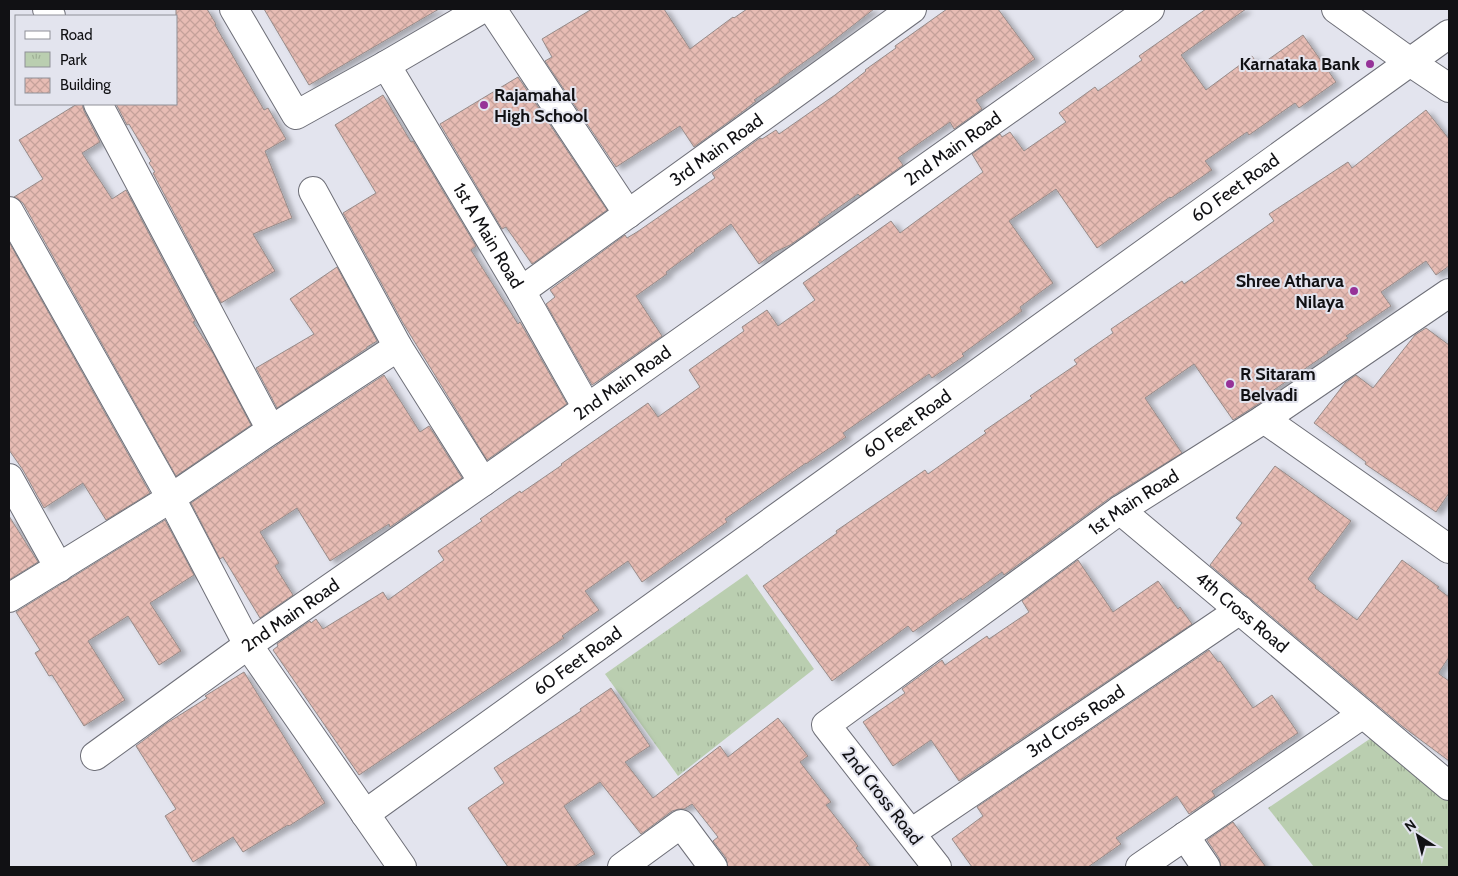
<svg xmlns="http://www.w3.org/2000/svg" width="1458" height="876" font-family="Cabin,sans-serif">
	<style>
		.park { fill: url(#park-tufts) }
		.building { fill: url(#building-cross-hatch); stroke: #968b89; filter: url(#shadow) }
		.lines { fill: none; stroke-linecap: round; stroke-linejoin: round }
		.minor-casing { stroke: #6e6f78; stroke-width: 30 }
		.minor { stroke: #fff; stroke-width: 28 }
		.poi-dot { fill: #963298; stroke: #e3e4ee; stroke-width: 2 }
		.labels { text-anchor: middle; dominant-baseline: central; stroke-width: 4; stroke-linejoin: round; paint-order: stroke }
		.poi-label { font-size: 18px; font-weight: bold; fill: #111114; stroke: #e3e4ee; text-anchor: end }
		.street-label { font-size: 18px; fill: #111114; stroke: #e3e4ee }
	</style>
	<defs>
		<pattern id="park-tufts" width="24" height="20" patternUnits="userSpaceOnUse" patternTransform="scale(1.25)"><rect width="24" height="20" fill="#baceb0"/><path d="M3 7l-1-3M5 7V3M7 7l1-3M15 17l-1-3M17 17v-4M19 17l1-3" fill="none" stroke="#9fb096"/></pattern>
		<pattern id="building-cross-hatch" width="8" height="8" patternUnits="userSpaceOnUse" patternTransform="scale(1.25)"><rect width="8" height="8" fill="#e7bcb4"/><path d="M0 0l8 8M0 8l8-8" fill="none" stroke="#c5a19a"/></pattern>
		<filter id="shadow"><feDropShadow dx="5.5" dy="3" stdDeviation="2.5" flood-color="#0004"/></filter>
	</defs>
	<rect width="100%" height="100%" fill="#e3e4ee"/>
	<g class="park">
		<path d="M 747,574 L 814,669 L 678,776 L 605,674 Z"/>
		<path d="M 1377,734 L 1449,800 L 1449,867 L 1314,867 L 1268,808 Z"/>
	</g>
	<g class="building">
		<path d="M 176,9 L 207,9 L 216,24 L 215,25 L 264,110 L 268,108 L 286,139 L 265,151 L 292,218 L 253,234 L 275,271 L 221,303 L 153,173 L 155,172 L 149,163 L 151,161 L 129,124 L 127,125 L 116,104 L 176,104 Z"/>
		<path d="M 264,9 L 439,9 L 309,85 Z"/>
		<path d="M 592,9 L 664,9 L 690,49 L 733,17 L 734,18 L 747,9 L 874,9 L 824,48 L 779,80 L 780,82 L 754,100 L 756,101 L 742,112 L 694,147 L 680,126 L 616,167 L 545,61 L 552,57 L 542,39 Z"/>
		<path d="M 947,9 L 998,9 L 1035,59 L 976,100 L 982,109 L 954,129 L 950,122 L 898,158 L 903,165 L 860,196 L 858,194 L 818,222 L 820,224 L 790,245 L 775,252 L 759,264 L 731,224 L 694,250 L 695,251 L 666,272 L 667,274 L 636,296 L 662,336 L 592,385 L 546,304 L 555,297 L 550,290 L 625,235 L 627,238 L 637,232 L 715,178 L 712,173 L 760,138 L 762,139 L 776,130 L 779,134 L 835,95 L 866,71 L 865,70 L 896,48 L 895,46 Z"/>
		<path d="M 1206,9 L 1246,9 L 1181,55 L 1206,90 L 1252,56 L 1259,66 L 1303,35 L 1336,82 L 1299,108 L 1295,103 L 1249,135 L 1247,132 L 1205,161 L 1212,170 L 1171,198 L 1170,197 L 1097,248 L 1056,189 L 1009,221 L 1053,283 L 1020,307 L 1022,311 L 962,354 L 964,356 L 932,378 L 929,374 L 843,433 L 846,437 L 806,464 L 806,463 L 725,519 L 727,522 L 642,582 L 628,561 L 585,591 L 599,610 L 562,636 L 564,638 L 520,668 L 359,775 L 273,650 L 278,646 L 277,644 L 310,621 L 311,623 L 316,619 L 323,629 L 383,592 L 388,600 L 444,560 L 438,551 L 482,521 L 480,519 L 520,491 L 521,493 L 562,465 L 561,464 L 648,403 L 658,417 L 700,387 L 689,370 L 744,331 L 742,327 L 767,310 L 778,326 L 815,300 L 803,283 L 891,221 L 900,233 L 983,172 L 972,154 L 1000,134 L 1002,137 L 1010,132 L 1024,151 L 1066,122 L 1059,113 L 1095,87 L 1098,91 L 1142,60 L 1139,56 Z"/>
		<path d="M 518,77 L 607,210 L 532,264 L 506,227 L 502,229 L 440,124 Z"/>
		<path d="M 383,95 L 411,142 L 413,141 L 476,246 L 471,250 L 518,324 L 520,322 L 567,404 L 487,460 L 403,323 L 343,213 L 376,193 L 335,125 Z"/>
		<path d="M 77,104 L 82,104 L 84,111 L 100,142 L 82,153 L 112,199 L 126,190 L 195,321 L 193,322 L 213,353 L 251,425 L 176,476 L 23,203 L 14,197 L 43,179 L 19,140 Z"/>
		<path d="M 1426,110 L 1449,139 L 1449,266 L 1436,275 L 1426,261 L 1381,292 L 1391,306 L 1346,336 L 1348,338 L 1327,352 L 1328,353 L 1262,398 L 1263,401 L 1233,420 L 1194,364 L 1145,398 L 1182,453 L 1111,497 L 1004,575 L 1002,572 L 962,600 L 961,598 L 913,632 L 908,626 L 832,681 L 763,586 L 837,533 L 836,531 L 925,470 L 928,474 L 986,433 L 984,431 L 1032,398 L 1030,396 L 1077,364 L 1074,360 L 1113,333 L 1111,329 L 1182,281 L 1184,284 L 1274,221 L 1269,214 L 1348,162 L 1352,168 Z"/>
		<path d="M 9,242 L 150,493 L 106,520 L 83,483 L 44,508 L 23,470 L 9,450 Z"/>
		<path d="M 337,267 L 377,341 L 367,347 L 367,348 L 277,408 L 256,368 L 314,334 L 290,299 Z"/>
		<path d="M 1426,328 L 1449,345 L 1449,493 L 1436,512 L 1365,464 L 1366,462 L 1314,423 L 1345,383 L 1356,375 L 1373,388 L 1415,335 Z"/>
		<path d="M 384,375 L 420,432 L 429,426 L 462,478 L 390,527 L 389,524 L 330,561 L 297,508 L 260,532 L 279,563 L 275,566 L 293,595 L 260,618 L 223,557 L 220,559 L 191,503 L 280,443 Z"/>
		<path d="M 1275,466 L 1351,521 L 1308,579 L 1316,586 L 1315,588 L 1357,620 L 1402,560 L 1439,587 L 1437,588 L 1449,597 L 1449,657 L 1439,672 L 1439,674 L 1449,681 L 1449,761 L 1402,726 L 1210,565 L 1242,523 L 1236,518 Z"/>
		<path d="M 9,516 L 38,562 L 9,580 Z"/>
		<path d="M 165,520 L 194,575 L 150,603 L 181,651 L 159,665 L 128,616 L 88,641 L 125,700 L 84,726 L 52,675 L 49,676 L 35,653 L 40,650 L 16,612 Z"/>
		<path d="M 1078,560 L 1113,612 L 1158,581 L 1178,609 L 1180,607 L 1192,624 L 959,781 L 931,740 L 893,766 L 863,722 L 905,693 L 902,689 L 942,660 L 945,665 L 987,636 L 989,639 L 1029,612 L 1022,601 Z"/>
		<path d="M 1209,650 L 1218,662 L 1220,661 L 1253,708 L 1272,695 L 1298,733 L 1212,791 L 1215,796 L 1189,814 L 1177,796 L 1116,838 L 1121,844 L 1088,867 L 972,867 L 952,839 L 983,816 L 977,807 Z"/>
		<path d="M 244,672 L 325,803 L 289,826 L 288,825 L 243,852 L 233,837 L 193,862 L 165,816 L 176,809 L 136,746 L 167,723 L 207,698 L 205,696 Z"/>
		<path d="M 611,688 L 650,746 L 625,762 L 653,798 L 720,746 L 728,757 L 778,718 L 808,756 L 800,762 L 831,802 L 826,805 L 858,846 L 856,848 L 871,867 L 728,867 L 726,858 L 713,841 L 718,837 L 692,804 L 684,809 L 679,809 L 672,811 L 641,834 L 600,782 L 564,806 L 595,854 L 574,867 L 508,867 L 468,808 L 504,783 L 494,768 L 581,711 L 580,709 Z"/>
		<path d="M 1233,822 L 1266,867 L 1221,867 L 1219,858 L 1207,840 Z"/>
	</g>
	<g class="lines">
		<g class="minor-casing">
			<g id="minor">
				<path d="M 47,9 L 51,16"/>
				<path d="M 234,9 L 296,115 L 386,65 L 482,9"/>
				<path d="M 492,9 L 628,214"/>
				<path d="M 1336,9 L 1410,62 L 1449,88"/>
				<path id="s1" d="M 386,65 L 521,291 L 587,408"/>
				<path d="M 98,104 L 271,430"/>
				<path d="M 313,191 L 398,347 L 483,482"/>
				<path d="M 9,211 L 171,498 L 248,645 L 402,867"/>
				<path id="s2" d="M 521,291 L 912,9"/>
				<path d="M 1264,419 L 1449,549"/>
				<path d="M 9,478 L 59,568"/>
				<path id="s3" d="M 1120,510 L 1449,786"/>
				<path d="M 9,598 L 171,498 L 271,430 L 398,347"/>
				<path id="s4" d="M 95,756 L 248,645 L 483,482 L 1150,9"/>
				<path id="s5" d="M 365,814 L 1449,34"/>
				<path id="s6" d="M 911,833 L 1240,610"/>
				<path d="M 1185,836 L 1206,867"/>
				<path d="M 622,867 L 681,824 L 713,867"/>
				<path id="s7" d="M 937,867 L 826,725 L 1120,510 L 1264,419 L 1449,293"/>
				<path d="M 1140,867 L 1363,714"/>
			</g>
		</g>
		<use href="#minor" class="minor"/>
	</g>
	<g class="poi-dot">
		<circle cx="1370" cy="64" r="5"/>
		<circle cx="484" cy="105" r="5"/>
		<circle cx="1354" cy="291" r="5"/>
		<circle cx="1230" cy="384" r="5"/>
	</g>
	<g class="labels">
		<g class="poi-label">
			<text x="1360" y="64">Karnataka Bank</text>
			<text x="494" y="95" text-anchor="start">Rajamahal<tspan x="494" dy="21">High School</tspan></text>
			<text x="1344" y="281">Shree Atharva<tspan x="1344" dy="21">Nilaya</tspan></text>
			<text x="1240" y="374" text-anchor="start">R Sitaram<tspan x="1240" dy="21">Belvadi</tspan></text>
		</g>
		<g class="street-label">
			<text stroke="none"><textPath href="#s4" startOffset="1051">2nd Main Road</textPath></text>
			<text stroke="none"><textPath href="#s2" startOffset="241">3rd Main Road</textPath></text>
			<text stroke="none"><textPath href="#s5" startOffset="1072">60 Feet Road</textPath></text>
			<text stroke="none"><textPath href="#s1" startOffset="199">1st A Main Road</textPath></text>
			<text stroke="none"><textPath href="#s4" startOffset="646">2nd Main Road</textPath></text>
			<text stroke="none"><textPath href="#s5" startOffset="668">60 Feet Road</textPath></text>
			<text stroke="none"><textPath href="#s7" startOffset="560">1st Main Road</textPath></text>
			<text stroke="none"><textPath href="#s3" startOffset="159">4th Cross Road</textPath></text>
			<text stroke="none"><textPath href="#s4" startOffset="241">2nd Main Road</textPath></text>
			<text stroke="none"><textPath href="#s5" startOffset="262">60 Feet Road</textPath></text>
			<text stroke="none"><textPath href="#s6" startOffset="199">3rd Cross Road</textPath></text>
			<text transform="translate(882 796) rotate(52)">2nd Cross Road</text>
		</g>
	</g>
	<rect width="1458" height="876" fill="none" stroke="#111114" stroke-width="20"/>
	<rect x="15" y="15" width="162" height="90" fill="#e3e4ee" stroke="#8f9097"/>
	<rect x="25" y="31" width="25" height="8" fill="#ffffff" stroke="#8f9097"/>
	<text x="60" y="40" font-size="15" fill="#111114">Road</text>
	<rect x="25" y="52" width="25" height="15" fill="url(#park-tufts)" stroke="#8f9097"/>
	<text x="60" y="65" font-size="15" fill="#111114">Park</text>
	<rect x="25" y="78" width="25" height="15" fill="url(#building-cross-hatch)" stroke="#8f9097"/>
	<text x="60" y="90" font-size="15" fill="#111114">Building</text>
	<g transform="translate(1418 836) rotate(324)" stroke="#e3e4ee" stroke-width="4" paint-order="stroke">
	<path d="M0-4L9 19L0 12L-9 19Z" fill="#111114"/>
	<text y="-8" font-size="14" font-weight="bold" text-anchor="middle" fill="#111114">N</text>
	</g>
</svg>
